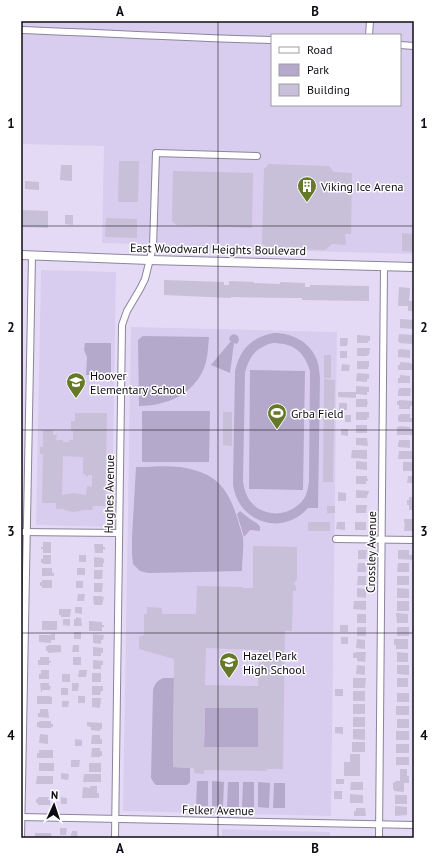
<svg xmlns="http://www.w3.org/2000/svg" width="435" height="859" font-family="'PT Sans',sans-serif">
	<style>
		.built { fill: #d9cdef; fill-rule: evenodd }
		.green { fill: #b4a8cb; fill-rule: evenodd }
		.building { fill: #c8bfd9; fill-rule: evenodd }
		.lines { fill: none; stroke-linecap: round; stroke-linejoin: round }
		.minor-casing { stroke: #8c849d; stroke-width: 8 }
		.tertiary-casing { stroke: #8c849d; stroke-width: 10 }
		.minor { stroke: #fff; stroke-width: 6 }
		.tertiary { stroke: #fff; stroke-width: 8 }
		.grid { fill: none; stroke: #0f0b14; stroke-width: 1; stroke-opacity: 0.55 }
		.labels { text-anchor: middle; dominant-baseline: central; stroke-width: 3; stroke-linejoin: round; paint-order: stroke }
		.poi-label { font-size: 12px; fill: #0f0b14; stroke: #fff; text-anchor: start }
		.street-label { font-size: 12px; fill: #0f0b14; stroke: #fff }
		.neatline { fill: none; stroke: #0f0b14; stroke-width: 1.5 }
		.grid-label { font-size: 13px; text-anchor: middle; font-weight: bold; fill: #0f0b14 }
	</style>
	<rect width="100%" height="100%" fill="#e4daf6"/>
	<g class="built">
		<path d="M 21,21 L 414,21 L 414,254 L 161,247 L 147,244 L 102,243 L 104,146 L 21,144 ZM 272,35 L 400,35 L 400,105 L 272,105 Z"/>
		<path d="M 41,270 L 116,272 L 112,527 L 36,525 Z"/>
		<path d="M 131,327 L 337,332 L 331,816 L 123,811 Z"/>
		<path d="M 222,829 L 330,832 L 330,838 L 222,838 Z"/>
	</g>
	<g class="green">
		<path d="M 274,333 C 291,333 309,341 316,358 C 319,364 319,370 320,377 L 318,508 L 308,508 C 282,537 238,523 233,484 L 235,371 C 240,349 252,337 274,333 ZM 272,343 C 293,343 304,351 310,371 L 309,482 C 308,488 307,495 303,500 C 290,517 264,518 251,502 C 246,496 244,488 243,481 L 245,373 C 249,356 256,348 272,343 Z"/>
		<path d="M 234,334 L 238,336 L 239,340 L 237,344 L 234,343 L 230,373 L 211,365 L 231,341 L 229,340 L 230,336 Z"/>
		<path d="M 143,336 L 209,337 C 208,347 208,358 204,368 C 193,395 166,406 139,406 L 138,340 Z"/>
		<path d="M 85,343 L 111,343 L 111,374 L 86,375 L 87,357 L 84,350 Z"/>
		<path d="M 250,370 L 305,371 L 303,490 L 249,489 Z"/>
		<path d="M 142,411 L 210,411 L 209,462 L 142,462 Z"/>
		<path d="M 136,467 C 155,467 176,464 194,470 C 221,477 230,495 238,520 C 239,526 242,532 243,538 C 244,548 242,560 242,571 L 148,573 L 140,571 L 133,564 L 132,554 L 132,537 Z"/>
		<path d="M 240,511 L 250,519 L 258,524 L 260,527 L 260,531 L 250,530 L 244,537 L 237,514 Z"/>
		<path d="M 164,678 L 174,678 L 173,767 L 190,768 L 190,782 L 187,785 L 156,785 L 154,783 L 151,778 L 153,690 C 155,684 157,680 164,678 Z"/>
		<path d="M 205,708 L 258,708 L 258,747 L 204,747 Z"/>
		<path d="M 197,781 L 208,781 L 208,806 L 196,806 Z"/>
		<path d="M 212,781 L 224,782 L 223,807 L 212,806 Z"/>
		<path d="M 228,782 L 239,782 L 239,807 L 227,807 Z"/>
		<path d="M 243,782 L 254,782 L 254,807 L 242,807 Z"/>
		<path d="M 258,782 L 270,783 L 269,808 L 258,807 Z"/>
		<path d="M 274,783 L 285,783 L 285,808 L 273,808 Z"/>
	</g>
	<g class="building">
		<path d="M 119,161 L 139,161 L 138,202 L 118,202 Z"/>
		<path d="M 269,164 L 329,166 L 334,172 L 352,173 L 351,234 L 345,234 L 346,245 L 332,244 L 325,250 L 267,248 L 262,243 L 264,169 Z"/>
		<path d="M 61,165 L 72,165 L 72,181 L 60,180 Z"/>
		<path d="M 173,171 L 253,173 L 252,228 L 176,225 L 172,221 Z"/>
		<path d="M 25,181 L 39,182 L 39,190 L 25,189 Z"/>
		<path d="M 21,210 L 48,211 L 48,228 L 21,227 Z"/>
		<path d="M 65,215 L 73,215 L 73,225 L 65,224 Z"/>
		<path d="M 106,218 L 137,219 L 137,238 L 105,237 Z"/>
		<path d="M 402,233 L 414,234 L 414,252 L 402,251 Z"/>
		<path d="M 164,280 L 224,282 L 224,285 L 229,285 L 229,281 L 254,282 L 254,283 L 280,284 L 280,282 L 305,283 L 305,287 L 310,287 L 310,285 L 369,286 L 369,301 L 302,300 L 302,298 L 292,298 L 231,297 L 231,298 L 164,295 Z"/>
		<path d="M 399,287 L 410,288 L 409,301 L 414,301 L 414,311 L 408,311 L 408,306 L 398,306 Z"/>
		<path d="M 400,319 L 414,320 L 413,329 L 400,328 Z"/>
		<path d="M 399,334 L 413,335 L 413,344 L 399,343 L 400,342 L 398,342 Z"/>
		<path d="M 357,335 L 370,336 L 370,341 L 368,341 L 368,343 L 357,343 Z"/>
		<path d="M 340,338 L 348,338 L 347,346 L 340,346 Z"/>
		<path d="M 357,348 L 370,348 L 369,355 L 368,355 L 367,356 L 357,356 Z"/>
		<path d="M 400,349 L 410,350 L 410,358 L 398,357 L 398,350 Z"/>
		<rect x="340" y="351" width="7" height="7"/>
		<rect x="324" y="355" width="7" height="23"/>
		<path d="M 357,361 L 369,361 L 369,367 L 368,367 L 368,369 L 357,369 Z"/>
		<path d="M 400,362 L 411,363 L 411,364 L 414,364 L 414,370 L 398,370 L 398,365 L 400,365 Z"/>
		<path d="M 342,364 L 350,365 L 349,371 L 341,371 Z"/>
		<path d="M 357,373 L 369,374 L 369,379 L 367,379 L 367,382 L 356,381 Z"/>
		<path d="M 400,375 L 410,376 L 410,383 L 398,383 L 398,378 L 400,378 Z"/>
		<path d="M 324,379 L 335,380 L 333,482 L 323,482 Z"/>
		<path d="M 356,386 L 369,387 L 369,392 L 367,392 L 367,395 L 356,394 L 356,398 L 338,397 L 338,392 L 356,392 Z"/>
		<path d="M 399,388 L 411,388 L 410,396 L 398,396 L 398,390 L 399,390 Z"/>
		<path d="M 356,399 L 367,399 L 368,404 L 367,404 L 367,407 L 356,407 Z"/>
		<path d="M 399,400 L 414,401 L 414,406 L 410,406 L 410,409 L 399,409 L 399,405 L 397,405 L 397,401 L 399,401 Z"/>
		<rect x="339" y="403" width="8" height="7"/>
		<path d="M 223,412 L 232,412 L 232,446 L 223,445 Z"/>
		<path d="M 356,412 L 369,412 L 369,418 L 367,418 L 367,420 L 356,420 Z"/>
		<path d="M 75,413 L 107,413 L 105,506 L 93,506 L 92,510 L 84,510 L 74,512 L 64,510 L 64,509 L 56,509 L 56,503 L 42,503 L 43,454 L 40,454 L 40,447 L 43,447 L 43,430 L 53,430 L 53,435 L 57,435 L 56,440 L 63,440 L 63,442 L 69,442 L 69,440 L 73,440 L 73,431 L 71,431 L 71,421 L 75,421 ZM 63,456 L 83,457 L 83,474 L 86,475 L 86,476 L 88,477 L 88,475 L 92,475 L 92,487 L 87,486 L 86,495 L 74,493 L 62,495 Z"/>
		<path d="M 400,414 L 410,414 L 410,418 L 414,418 L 414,422 L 399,422 L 399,421 L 398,421 L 398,415 L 400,415 Z"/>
		<rect x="345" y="415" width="6" height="7"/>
		<rect x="356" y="425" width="11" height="8"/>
		<path d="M 399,426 L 410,427 L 410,429 L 414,429 L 414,435 L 397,435 L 397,427 L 399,427 Z"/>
		<path d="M 341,429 L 348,429 L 348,436 L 341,435 Z"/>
		<path d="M 356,438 L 367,438 L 368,446 L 356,445 Z"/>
		<path d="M 399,440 L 410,440 L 410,448 L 398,447 L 398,442 L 399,442 Z"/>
		<path d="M 352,450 L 367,450 L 367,459 L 351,458 Z"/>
		<path d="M 399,451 L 412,451 L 412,459 L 398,459 Z"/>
		<path d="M 356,461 L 367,462 L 367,470 L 356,469 Z"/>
		<rect x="403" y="462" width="11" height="9"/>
		<path d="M 356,476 L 367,476 L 367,479 L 368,479 L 368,481 L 366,481 L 366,484 L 356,484 Z"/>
		<path d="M 408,476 L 414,476 L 414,483 L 407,483 Z"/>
		<path d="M 356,490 L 369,491 L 368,495 L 367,495 L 367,498 L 356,498 Z"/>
		<path d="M 338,492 L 346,493 L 346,501 L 338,501 Z"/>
		<path d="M 409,497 L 414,497 L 414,510 L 409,510 L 409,505 L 407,505 L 407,500 L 409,500 Z"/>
		<path d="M 356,505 L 367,505 L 366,513 L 356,513 Z"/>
		<rect x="327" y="506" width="8" height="7"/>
		<path d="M 404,519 L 414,519 L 414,531 L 404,531 L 405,523 L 404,523 Z"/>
		<rect x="308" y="522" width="22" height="9"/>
		<path d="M 337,522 L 345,522 L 345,530 L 336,529 Z"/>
		<rect x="355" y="522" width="11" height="8"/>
		<path d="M 43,542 L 51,542 L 51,553 L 43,553 L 43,549 L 41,549 L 41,547 L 43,547 Z"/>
		<path d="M 94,544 L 103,544 L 103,547 L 105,547 L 105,550 L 103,549 L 103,553 L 95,553 Z"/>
		<path d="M 253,546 L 297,547 L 297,579 L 294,584 L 296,586 L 296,591 L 293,591 L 292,631 L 285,631 L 283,769 L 267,769 L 267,771 L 204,770 L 204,774 L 194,773 L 194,768 L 173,767 L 174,659 L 139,649 L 139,637 L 144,635 L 144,614 L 147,614 L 147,607 L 162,608 L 162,614 L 196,614 L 197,586 L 243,587 L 243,588 L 253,588 ZM 206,648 L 259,650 L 258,686 L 205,685 ZM 205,708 L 258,708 L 258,747 L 204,747 Z"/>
		<path d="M 358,550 L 367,550 L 366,559 L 358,559 Z"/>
		<path d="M 398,550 L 409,550 L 409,555 L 414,555 L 414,560 L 398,559 Z"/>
		<path d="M 43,555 L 51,555 L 51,564 L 43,564 L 43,563 L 41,563 L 41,559 L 43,559 Z"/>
		<rect x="79" y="555" width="7" height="7"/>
		<path d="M 94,557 L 103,558 L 103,559 L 104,559 L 104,563 L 103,563 L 103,567 L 94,567 Z"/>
		<path d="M 358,563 L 366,563 L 366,572 L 357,572 Z"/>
		<path d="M 398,563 L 409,563 L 409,572 L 397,572 Z"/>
		<path d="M 42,568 L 52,568 L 52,573 L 54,573 L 54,576 L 42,576 Z"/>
		<rect x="77" y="568" width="8" height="7"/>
		<path d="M 94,570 L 103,570 L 102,579 L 94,579 Z"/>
		<path d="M 358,576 L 366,576 L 366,585 L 357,585 Z"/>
		<rect x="397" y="576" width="12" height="9"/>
		<path d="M 42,580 L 52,580 L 52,588 L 42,588 L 42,586 L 40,586 L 40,582 L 42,582 Z"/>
		<rect x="76" y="581" width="7" height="7"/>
		<path d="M 94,583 L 103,583 L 102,592 L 94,592 Z"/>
		<path d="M 357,588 L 366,589 L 366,598 L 357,597 Z"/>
		<path d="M 397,588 L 409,589 L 409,598 L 397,598 Z"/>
		<path d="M 78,594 L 85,594 L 84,601 L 77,601 Z"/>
		<path d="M 93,596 L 102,596 L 102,597 L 104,597 L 102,605 L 94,605 Z"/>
		<path d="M 354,601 L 366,601 L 366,610 L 353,609 Z"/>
		<rect x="397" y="601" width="12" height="10"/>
		<path d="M 75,607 L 82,607 L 82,614 L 75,613 Z"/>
		<path d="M 59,609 L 71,609 L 70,617 L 61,617 L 61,615 L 59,615 Z"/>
		<path d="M 396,613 L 408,614 L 408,623 L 397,623 Z"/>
		<rect x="357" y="614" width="9" height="9"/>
		<path d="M 76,617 L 81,618 L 82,626 L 74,626 L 74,619 L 76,619 Z"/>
		<path d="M 63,619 L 70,619 L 70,626 L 63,625 Z"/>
		<rect x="42" y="621" width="15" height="9"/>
		<path d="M 89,621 L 102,622 L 102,625 L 104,625 L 104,627 L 102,627 L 102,631 L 89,631 Z"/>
		<rect x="340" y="625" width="8" height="7"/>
		<rect x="357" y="627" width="9" height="9"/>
		<rect x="397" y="627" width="12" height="9"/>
		<rect x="74" y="632" width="7" height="7"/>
		<path d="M 51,634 L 55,634 L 55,640 L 51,640 L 51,643 L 39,642 L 39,635 L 51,635 Z"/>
		<path d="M 93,634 L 104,635 L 103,640 L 101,640 L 101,644 L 93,643 Z"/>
		<rect x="341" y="637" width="7" height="7"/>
		<path d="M 357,639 L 365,640 L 365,649 L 356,648 Z"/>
		<path d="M 394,639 L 408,639 L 408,649 L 396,649 L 396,645 L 394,645 Z"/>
		<path d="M 48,645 L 61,645 L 61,652 L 48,653 L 48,651 L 46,651 L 46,646 L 48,646 Z"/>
		<path d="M 73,645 L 79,645 L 79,652 L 72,652 Z"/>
		<path d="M 93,647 L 103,648 L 103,653 L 101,653 L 101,656 L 93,656 Z"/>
		<path d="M 357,652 L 366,652 L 365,662 L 357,661 L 357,658 L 353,658 L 353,653 Z"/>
		<path d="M 397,652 L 408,653 L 408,662 L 397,662 Z"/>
		<path d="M 40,657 L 49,657 L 49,661 L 51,661 L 51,662 L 49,663 L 49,665 L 38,665 L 38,660 L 40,660 Z"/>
		<rect x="73" y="657" width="8" height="8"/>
		<path d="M 93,660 L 103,661 L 103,665 L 101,665 L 101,669 L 93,669 Z"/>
		<path d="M 357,665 L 365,666 L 365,675 L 356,674 Z"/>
		<path d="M 397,665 L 409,665 L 409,675 L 397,674 Z"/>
		<path d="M 41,670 L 49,670 L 49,679 L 39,679 L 39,674 L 41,674 Z"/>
		<path d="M 79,670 L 87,670 L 86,677 L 78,677 Z"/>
		<rect x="92" y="673" width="9" height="9"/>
		<rect x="62" y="674" width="8" height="8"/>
		<path d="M 353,678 L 366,678 L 365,688 L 353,688 Z"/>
		<rect x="397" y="678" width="11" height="9"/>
		<path d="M 40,683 L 49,683 L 49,686 L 51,686 L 50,690 L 42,690 L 42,692 L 41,692 Z"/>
		<path d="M 72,683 L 79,683 L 78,691 L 72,691 Z"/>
		<path d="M 92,686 L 103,686 L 103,691 L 101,691 L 100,695 L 92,695 Z"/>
		<rect x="61" y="688" width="7" height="7"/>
		<rect x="335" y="689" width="8" height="7"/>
		<rect x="353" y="691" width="12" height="10"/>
		<rect x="397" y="693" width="12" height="9"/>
		<path d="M 37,696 L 50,696 L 50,697 L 52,697 L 52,704 L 37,704 Z"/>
		<rect x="78" y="696" width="7" height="7"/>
		<path d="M 92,698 L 101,698 L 100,708 L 92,707 Z"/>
		<path d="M 62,701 L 69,701 L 68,707 L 62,707 Z"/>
		<rect x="353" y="704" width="12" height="10"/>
		<rect x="396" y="706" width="13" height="9"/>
		<path d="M 40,709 L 48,709 L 49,718 L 38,717 L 38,713 L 40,713 Z"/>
		<rect x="353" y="717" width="12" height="10"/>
		<rect x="397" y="719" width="12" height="9"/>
		<path d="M 39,721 L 51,721 L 51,724 L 53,724 L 53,727 L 51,727 L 51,728 L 39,728 L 39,727 L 37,727 L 37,722 L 40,722 Z"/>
		<path d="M 87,722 L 102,723 L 102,729 L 100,729 L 100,731 L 91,730 L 91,727 L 87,726 Z"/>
		<path d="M 335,727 L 343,727 L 343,734 L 335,733 Z"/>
		<path d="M 353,729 L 365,729 L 365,740 L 353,739 Z"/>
		<rect x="396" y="731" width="13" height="9"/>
		<path d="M 40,734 L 48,735 L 48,744 L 39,743 Z"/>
		<path d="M 92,735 L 100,735 L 100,739 L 102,739 L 102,744 L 91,744 Z"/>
		<path d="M 75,739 L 82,740 L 82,746 L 75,746 Z"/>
		<rect x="352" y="742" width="13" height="10"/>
		<rect x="396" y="744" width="13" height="9"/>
		<path d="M 92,748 L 100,748 L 100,751 L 102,751 L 102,756 L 100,756 L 100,757 L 91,757 Z"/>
		<path d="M 39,750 L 53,750 L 53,758 L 37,758 L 37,753 L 39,753 Z"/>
		<path d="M 350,754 L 360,754 L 360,776 L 344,776 L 344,762 L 350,762 Z"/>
		<rect x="396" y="757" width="13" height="8"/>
		<path d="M 71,760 L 80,760 L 79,767 L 71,767 Z"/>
		<rect x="39" y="763" width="15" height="8"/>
		<rect x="89" y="763" width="12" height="9"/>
		<path d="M 400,769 L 407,769 L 407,776 L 409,776 L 409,783 L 404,783 L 404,792 L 394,791 L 394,789 L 393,789 L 393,782 L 395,783 L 395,781 L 400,781 Z"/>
		<path d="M 61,773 L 69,774 L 68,780 L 61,779 Z"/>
		<path d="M 84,774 L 101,774 L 101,782 L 83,782 Z"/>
		<path d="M 37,776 L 53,776 L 53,784 L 36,784 Z"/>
		<rect x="336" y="779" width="8" height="5"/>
		<path d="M 351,782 L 363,782 L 363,790 L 350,790 Z"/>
		<path d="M 90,786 L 97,786 L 97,793 L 99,793 L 99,798 L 82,798 L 83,787 L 90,788 Z"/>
		<rect x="334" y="791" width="8" height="8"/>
		<path d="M 350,794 L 363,795 L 363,803 L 350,803 Z"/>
		<rect x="395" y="795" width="12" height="9"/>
		<path d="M 38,797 L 49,797 L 48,800 L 50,800 L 50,805 L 38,805 L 38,803 L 36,803 L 36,799 L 38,799 Z"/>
		<path d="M 61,797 L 67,798 L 67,804 L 61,804 Z"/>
		<path d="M 395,806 L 407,807 L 407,815 L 395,816 Z"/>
		<path d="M 356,808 L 365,808 L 366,816 L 354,816 L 354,811 L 356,811 Z"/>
		<path d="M 60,828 L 67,828 L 66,835 L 60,835 Z"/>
		<path d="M 72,831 L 77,831 L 78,838 L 71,838 L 71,833 L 72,833 Z"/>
		<path d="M 35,833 L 51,833 L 52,838 L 35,838 Z"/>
	</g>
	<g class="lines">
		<g class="minor-casing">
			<g id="minor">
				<path d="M 21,30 C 105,33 188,38 272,40"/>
				<path d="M 369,35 L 370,21"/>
				<path d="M 400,45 L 414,46"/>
				<path d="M 21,532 L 119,533"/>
				<path d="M 336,539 L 414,540"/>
				<path d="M 21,817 L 414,825"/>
				<path d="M 21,838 L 32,256"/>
				<path d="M 115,838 L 122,325 L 127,311 L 140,289 L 145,279 L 153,247 L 156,153 L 257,156"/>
				<path d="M 379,838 L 384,266"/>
			</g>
		</g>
		<g class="tertiary-casing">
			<path id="tertiary" d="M 21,255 L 149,260 L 414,267"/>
		</g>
		<use href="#minor" class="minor"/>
		<use href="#tertiary" class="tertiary"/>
	</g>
	<path class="grid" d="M 218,21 L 218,838M 21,226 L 414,226M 21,430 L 414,430M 21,633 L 414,633"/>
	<defs>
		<g id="building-pin" transform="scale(1)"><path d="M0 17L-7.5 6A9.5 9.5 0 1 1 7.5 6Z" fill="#667928" stroke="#fff"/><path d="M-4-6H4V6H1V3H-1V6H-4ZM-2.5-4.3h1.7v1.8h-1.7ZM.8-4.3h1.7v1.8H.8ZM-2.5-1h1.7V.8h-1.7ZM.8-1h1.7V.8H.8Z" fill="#fff"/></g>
		<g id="school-pin" transform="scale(1)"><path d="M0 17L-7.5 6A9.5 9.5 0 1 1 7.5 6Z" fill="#667928" stroke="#fff"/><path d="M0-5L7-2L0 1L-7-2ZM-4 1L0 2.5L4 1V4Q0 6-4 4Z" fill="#fff"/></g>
		<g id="stadium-pin" transform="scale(1)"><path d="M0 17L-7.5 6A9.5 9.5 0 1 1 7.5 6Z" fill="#667928" stroke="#fff"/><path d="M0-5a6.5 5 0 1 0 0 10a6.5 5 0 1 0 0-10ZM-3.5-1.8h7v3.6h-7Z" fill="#fff"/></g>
	</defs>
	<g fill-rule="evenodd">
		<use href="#building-pin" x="307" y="186"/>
		<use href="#school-pin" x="76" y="382"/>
		<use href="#stadium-pin" x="277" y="413"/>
		<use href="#school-pin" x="229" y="662"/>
	</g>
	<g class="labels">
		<g class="poi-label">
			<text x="321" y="186">Viking Ice Arena</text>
			<text x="90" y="375">Hoover<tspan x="90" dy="14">Elementary School</tspan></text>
			<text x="291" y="413">Grba Field</text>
			<text x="243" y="655">Hazel Park<tspan x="243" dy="14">High School</tspan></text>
		</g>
		<g class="street-label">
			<text transform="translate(218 249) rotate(1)">East Woodward Heights Boulevard</text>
			<text transform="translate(109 494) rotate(-89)">Hughes Avenue</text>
			<text transform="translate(371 552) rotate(-89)">Crossley Avenue</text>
			<text transform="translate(218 810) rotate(1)">Felker Avenue</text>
		</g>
	</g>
	<rect width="435" height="859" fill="none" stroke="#ffffff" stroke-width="44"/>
	<rect x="271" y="34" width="130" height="72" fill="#ffffff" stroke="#9f9da1"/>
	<rect x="279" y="47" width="20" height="6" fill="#ffffff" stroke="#9f9da1"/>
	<text x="307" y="54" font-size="12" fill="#0f0b14">Road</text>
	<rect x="279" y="64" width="20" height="12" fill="#b4a8cb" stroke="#9f9da1"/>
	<text x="307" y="74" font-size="12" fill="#0f0b14">Park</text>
	<rect x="279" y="84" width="20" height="12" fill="#c8bfd9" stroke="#9f9da1"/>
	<text x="307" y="94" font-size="12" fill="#0f0b14">Building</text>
	<g transform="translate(54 805) rotate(3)" stroke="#ffffff" stroke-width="3" paint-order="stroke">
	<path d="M0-3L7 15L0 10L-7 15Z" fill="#0f0b14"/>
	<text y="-6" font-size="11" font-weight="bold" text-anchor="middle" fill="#0f0b14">N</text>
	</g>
	<rect x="22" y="22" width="391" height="815" class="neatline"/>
	<g class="grid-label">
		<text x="120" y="16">A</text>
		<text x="315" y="16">B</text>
		<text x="11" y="128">1</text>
		<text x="424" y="128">1</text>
		<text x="11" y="332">2</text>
		<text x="424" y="332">2</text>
		<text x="11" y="536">3</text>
		<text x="424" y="536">3</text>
		<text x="11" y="740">4</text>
		<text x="424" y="740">4</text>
		<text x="120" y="853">A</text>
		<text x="315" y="853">B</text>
	</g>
</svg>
